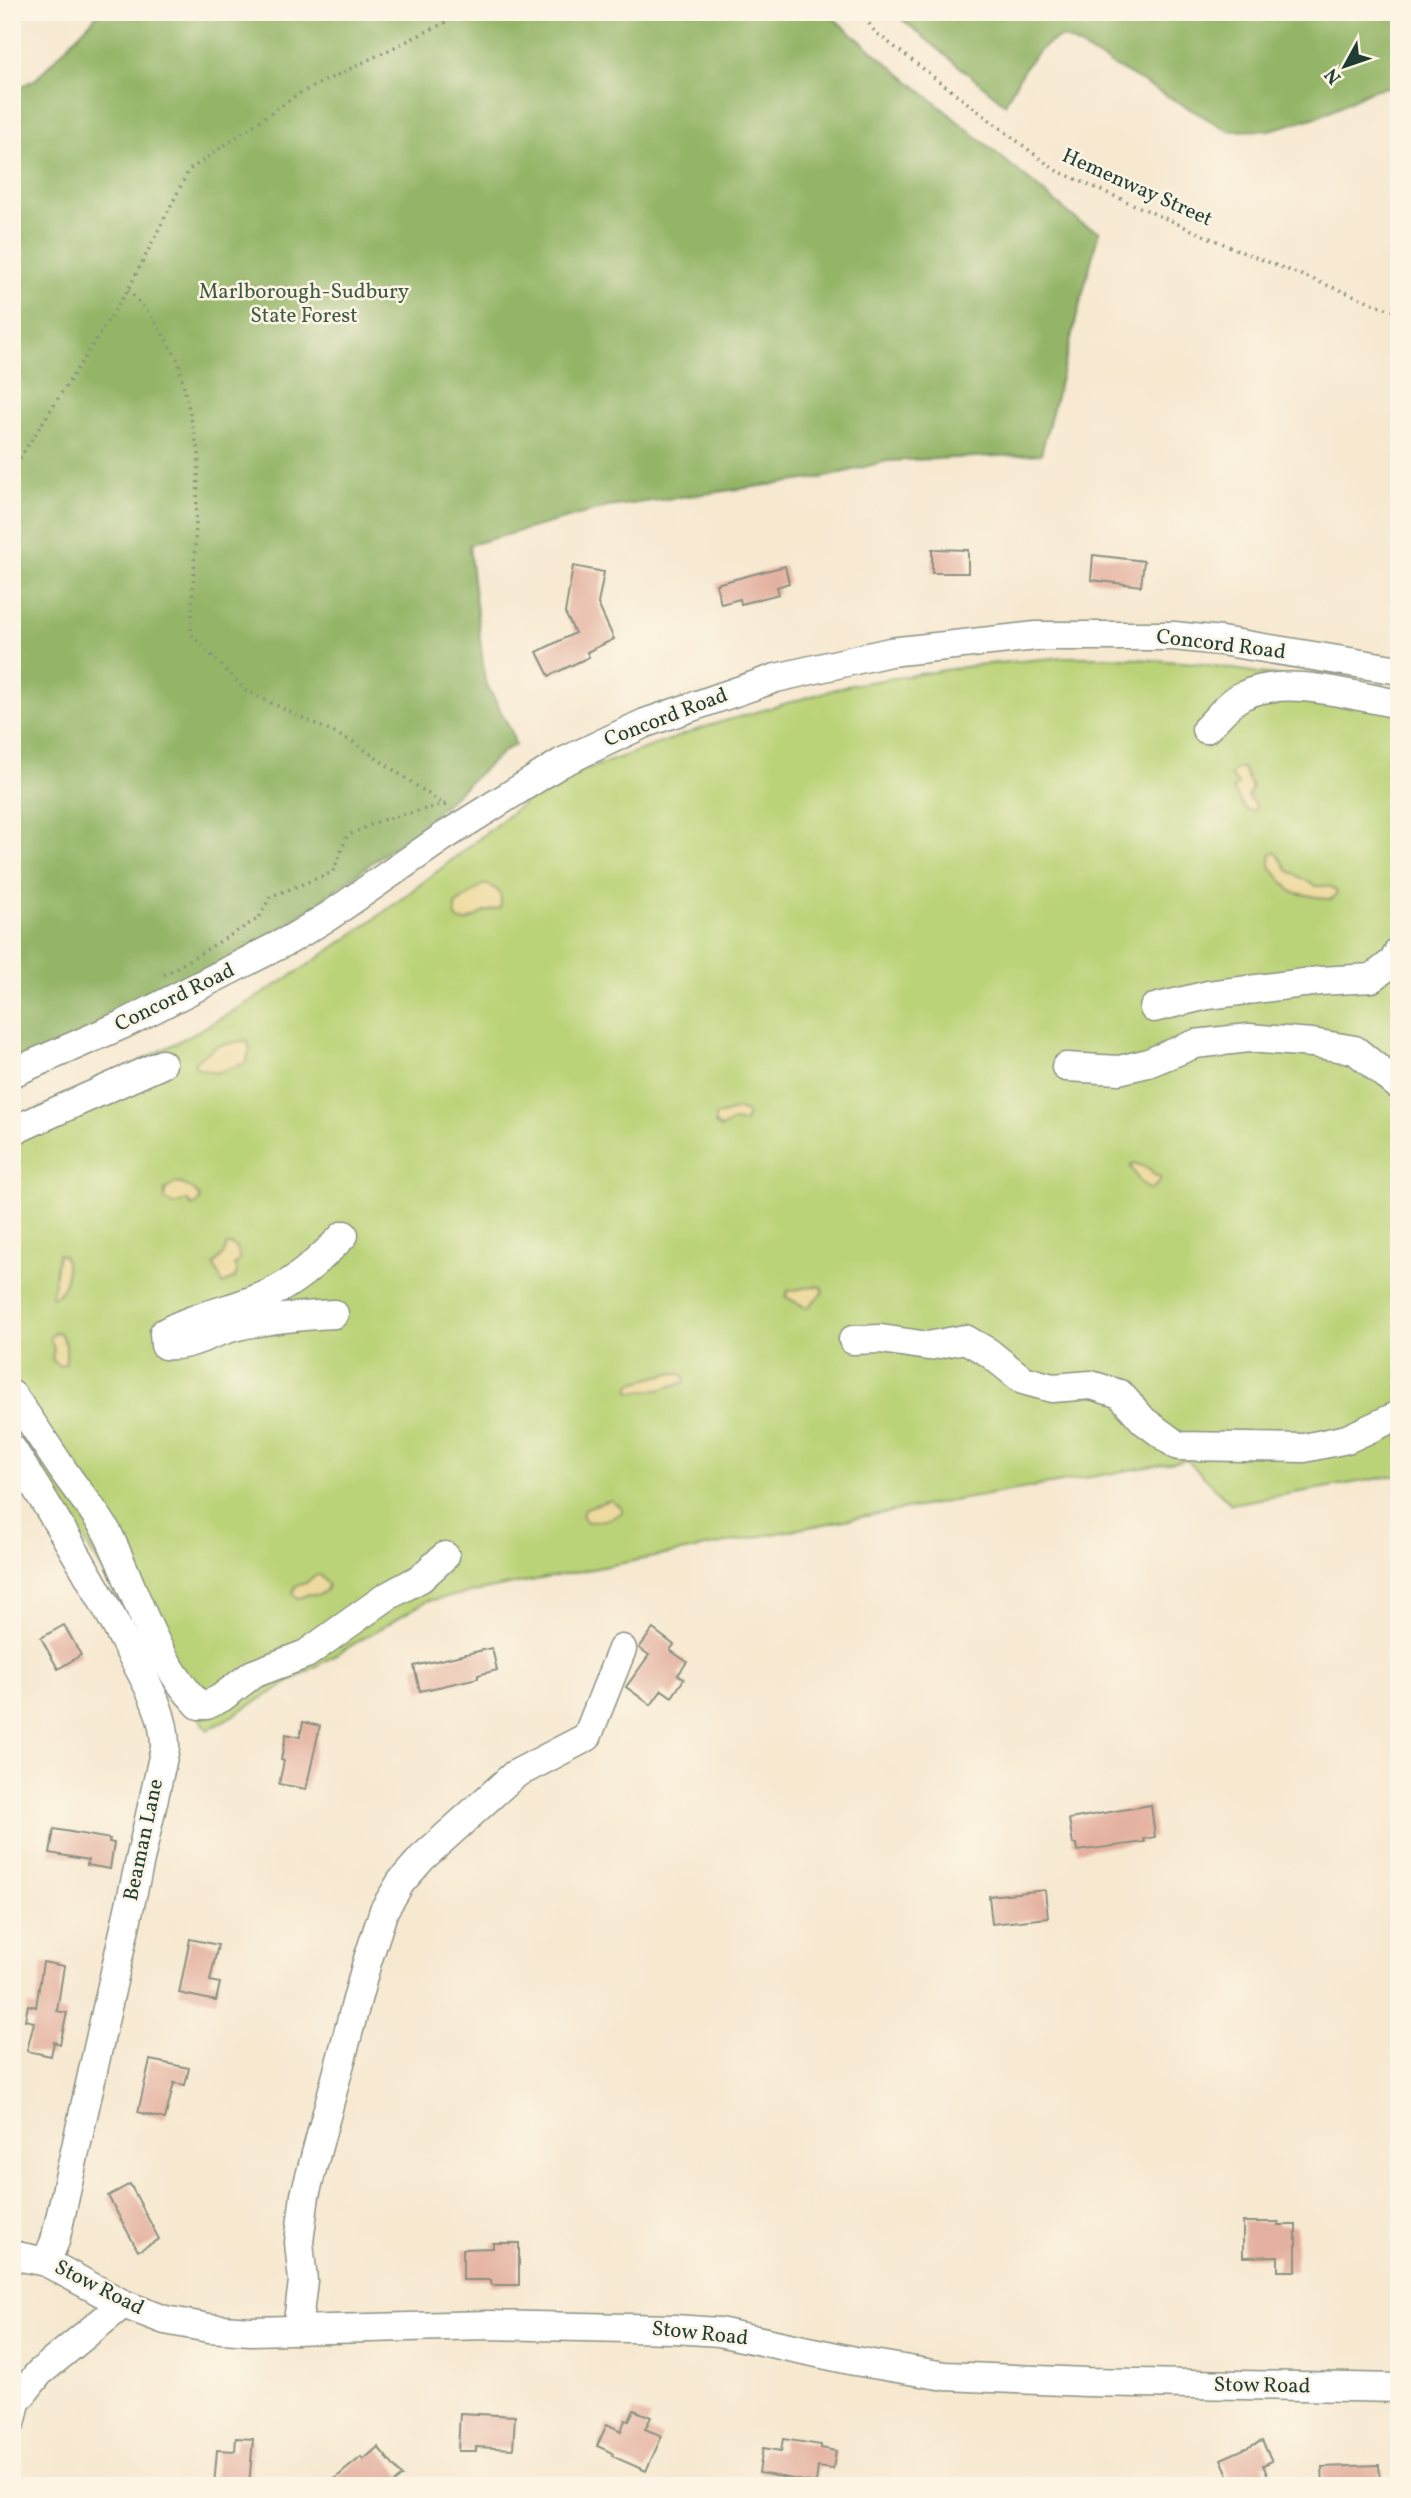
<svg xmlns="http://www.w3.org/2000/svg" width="1411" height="2498" font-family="Vollkorn,serif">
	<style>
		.green { fill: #bbd378; stroke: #6d8856; stroke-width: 2 }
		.forest { fill: #94b568; stroke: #5a794e; stroke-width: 2 }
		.sand { fill: #eeda9e; stroke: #868c69; stroke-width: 2 }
		.building { fill: #e4b09f }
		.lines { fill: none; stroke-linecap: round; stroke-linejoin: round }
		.minor-casing { stroke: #8b9282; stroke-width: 31 }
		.path { stroke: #8b9282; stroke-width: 3.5; stroke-dasharray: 2 5; stroke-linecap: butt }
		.minor { stroke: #fff; stroke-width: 28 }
		.labels { text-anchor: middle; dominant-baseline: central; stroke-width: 5; stroke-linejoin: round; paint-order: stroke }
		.street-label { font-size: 21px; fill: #1f3d34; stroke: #fcf5e5 }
		.park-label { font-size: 21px; fill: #3e5b42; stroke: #fcf5e5 }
	</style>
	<rect width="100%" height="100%" fill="#fcf5e5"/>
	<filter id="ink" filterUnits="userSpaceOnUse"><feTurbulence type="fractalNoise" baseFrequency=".0143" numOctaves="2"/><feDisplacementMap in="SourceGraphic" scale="14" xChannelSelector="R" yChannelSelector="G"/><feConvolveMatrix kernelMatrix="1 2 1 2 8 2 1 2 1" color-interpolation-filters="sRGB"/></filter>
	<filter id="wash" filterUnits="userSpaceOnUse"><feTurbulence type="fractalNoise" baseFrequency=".00686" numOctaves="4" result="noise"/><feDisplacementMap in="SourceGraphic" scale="28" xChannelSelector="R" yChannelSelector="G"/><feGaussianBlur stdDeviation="1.57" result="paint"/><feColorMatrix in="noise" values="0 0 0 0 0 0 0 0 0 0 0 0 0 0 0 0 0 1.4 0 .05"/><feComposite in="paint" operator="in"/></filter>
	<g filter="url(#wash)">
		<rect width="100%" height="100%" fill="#f7e8d0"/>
		<path class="green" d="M 1064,657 L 1108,657 L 1195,663 L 1399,695 L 1399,1475 L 1231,1504 L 1187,1460 L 866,1516 L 427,1601 L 208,1730 L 142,1634 L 12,1424 L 12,1121 C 100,1082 186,1041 267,991 C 375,925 472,844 570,766 L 574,774 L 711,725 L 850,685 L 977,665 Z"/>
		<g class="forest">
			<path d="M 100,12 L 828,12 L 839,23 L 1082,224 L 1099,231 L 1041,454 L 887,461 L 826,477 L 608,507 L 469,545 L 485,681 L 512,733 L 515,745 L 505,750 L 415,831 L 240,960 L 12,1070 L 12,91 L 36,79 Z"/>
			<path d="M 893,12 L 1399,12 L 1399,92 L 1387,87 L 1372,90 L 1320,116 L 1270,130 L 1229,131 L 1063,37 C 1034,44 1017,80 1005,104 Z"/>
		</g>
		<g class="sand">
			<path d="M 1238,768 L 1243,768 L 1252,788 L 1248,797 L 1256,806 L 1253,811 L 1246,810 L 1233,790 L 1238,784 L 1230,775 Z"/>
			<path d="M 1276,852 L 1289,871 L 1316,886 L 1329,886 L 1335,890 L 1337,893 L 1332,899 L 1327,899 L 1292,892 L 1270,867 L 1271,853 Z"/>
			<path d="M 484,884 C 497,887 504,894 500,908 L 484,912 L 466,922 L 458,920 L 455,915 L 455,905 Z"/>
			<path d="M 247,1040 L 250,1049 L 246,1063 L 216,1073 L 197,1068 L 194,1062 L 217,1046 Z"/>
			<path d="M 738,1109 L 746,1112 L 748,1115 L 744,1123 L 733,1121 L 721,1128 L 715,1124 L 715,1116 Z"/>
			<path d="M 1134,1163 L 1150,1169 L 1154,1175 L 1160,1177 L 1160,1182 L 1150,1190 L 1140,1182 L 1130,1165 Z"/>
			<path d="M 175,1183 C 186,1184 194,1188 200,1198 L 199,1202 L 192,1206 L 187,1200 L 175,1205 L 165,1200 L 165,1190 Z"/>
			<path d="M 227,1245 L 232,1245 L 237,1249 L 240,1260 L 234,1266 L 237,1271 L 235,1278 L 223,1284 L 214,1265 L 223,1255 Z"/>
			<path d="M 58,1254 L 64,1256 C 69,1270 67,1287 55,1297 L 52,1296 Z"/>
			<path d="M 815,1286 L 822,1287 L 823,1292 L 807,1308 L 786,1297 L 788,1291 Z"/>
			<path d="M 55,1332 L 60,1333 L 66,1345 L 66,1363 L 59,1366 L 52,1359 L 54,1349 L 50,1338 Z"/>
			<path d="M 670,1373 L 681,1374 L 685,1378 L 685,1382 L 659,1390 L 631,1392 L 628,1390 L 632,1383 Z"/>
			<path d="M 610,1500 L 622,1508 L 622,1512 C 613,1519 598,1522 587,1522 L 582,1515 L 586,1508 Z"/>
			<path d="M 315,1575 L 320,1575 L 328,1585 L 326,1590 L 319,1595 L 308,1594 L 298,1599 L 293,1594 L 295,1586 L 306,1583 Z"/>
		</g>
		<g id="blocks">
			<g class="building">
				<path d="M 932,549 L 968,550 L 968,573 L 932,573 Z"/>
				<path d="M 1093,555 L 1144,561 L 1141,586 L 1091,580 Z"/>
				<path d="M 573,566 L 604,572 L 598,604 L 614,639 L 587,652 L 589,657 L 549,676 L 537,652 L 575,633 L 565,613 Z"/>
				<path d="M 785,566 L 789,583 L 777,587 L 779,594 L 741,604 L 740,599 L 721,604 L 716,584 Z"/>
				<path d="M 64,1625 L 81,1655 L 58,1669 L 41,1638 Z"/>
				<path d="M 653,1629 L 674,1645 L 670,1650 L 687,1662 L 678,1675 L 684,1679 L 672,1697 L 662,1690 L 651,1705 L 626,1687 L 649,1655 L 639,1648 Z"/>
				<path d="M 492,1648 L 497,1670 L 478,1675 L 478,1678 L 420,1691 L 414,1666 Z"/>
				<path d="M 303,1722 L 320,1726 L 306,1789 L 279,1784 L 284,1761 L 281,1760 L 286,1734 L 300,1737 Z"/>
				<path d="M 1151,1805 L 1155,1837 L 1144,1839 L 1145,1842 L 1077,1851 L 1076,1844 L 1073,1844 L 1069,1819 Z"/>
				<path d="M 54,1829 L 110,1839 L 109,1842 L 114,1843 L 110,1869 L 87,1865 L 88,1860 L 50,1853 Z"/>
				<path d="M 1045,1890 L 1048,1918 L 992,1924 L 989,1896 Z"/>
				<path d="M 190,1939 L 218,1945 L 210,1981 L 220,1983 L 216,2001 L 179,1993 Z"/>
				<path d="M 43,1962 L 64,1966 L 57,2011 L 67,2013 L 60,2044 L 54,2042 L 51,2056 L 27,2051 L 34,2022 L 25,2020 L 28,2005 L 36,2007 Z"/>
				<path d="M 150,2060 L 189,2068 L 185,2085 L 174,2083 L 165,2119 L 138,2112 Z"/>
				<path d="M 130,2184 L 159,2239 L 138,2251 L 108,2196 Z"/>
				<path d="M 1243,2222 L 1279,2222 L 1278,2225 L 1296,2225 L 1296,2271 L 1278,2271 L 1278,2256 L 1243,2257 Z"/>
				<path d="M 493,2243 L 519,2243 L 519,2285 L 491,2285 L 491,2280 L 463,2280 L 463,2249 L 493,2248 Z"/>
				<path d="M 634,2410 L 651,2417 L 645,2429 L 662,2436 L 646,2471 L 612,2456 L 613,2453 L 597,2446 L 607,2424 L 621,2431 L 625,2420 L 629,2421 Z"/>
				<path d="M 460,2413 L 515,2416 L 513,2449 L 476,2447 L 476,2451 L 458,2451 Z"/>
				<path d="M 236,2438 L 253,2439 L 249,2486 L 214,2486 L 217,2450 L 235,2451 Z"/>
				<path d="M 783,2439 L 821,2445 L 821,2448 L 836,2451 L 833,2469 L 818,2467 L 816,2483 L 759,2473 L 763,2448 L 781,2451 Z"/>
				<path d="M 1262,2441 L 1272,2461 L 1263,2465 L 1272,2486 L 1233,2486 L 1221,2459 Z"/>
				<path d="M 378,2447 L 402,2476 L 390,2486 L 326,2486 L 361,2457 L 363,2460 Z"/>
				<path d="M 1379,2465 L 1380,2486 L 1323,2486 L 1322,2467 Z"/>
			</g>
		</g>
	</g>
	<g filter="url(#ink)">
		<use href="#blocks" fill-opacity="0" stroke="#8b9282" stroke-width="2"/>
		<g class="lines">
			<g class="minor-casing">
				<g id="minor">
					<path d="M 1206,729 C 1217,719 1229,702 1242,696 C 1286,674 1352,696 1399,704"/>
					<path d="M 1154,1008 L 1208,995 L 1320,981 L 1372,978 L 1394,961 L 1399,950"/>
					<path d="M 1066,1067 L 1119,1070 L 1148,1063 L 1195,1044 L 1249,1038 L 1312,1043 L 1355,1050 L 1399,1086"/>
					<path d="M 12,1073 L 124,1024 L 289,940 L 329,916 L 443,837 L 561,763 L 645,723 L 776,678 L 890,652 L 1036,636 L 1174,636 L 1221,641 L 1399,670"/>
					<path d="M 12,1131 L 162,1064"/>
					<path d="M 334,1314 C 299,1316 260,1319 227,1329 C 204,1336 189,1347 165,1345 L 164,1333 C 199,1313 241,1309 277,1290 C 303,1276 323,1256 344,1235"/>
					<path d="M 853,1340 L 881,1339 L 928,1346 L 965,1339 L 988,1352 L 1023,1380 L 1052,1388 L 1091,1385 L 1120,1394 L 1144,1421 L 1178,1446 L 1304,1448 L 1347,1439 L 1399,1415"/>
					<path d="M 12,1395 C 30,1419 46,1445 63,1470 C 78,1493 97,1512 109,1536 C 137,1594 153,1658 199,1705 L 207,1705 L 221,1698 L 253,1674 L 306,1654 L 386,1597 L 421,1578 L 445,1556"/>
					<path d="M 12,1449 C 53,1514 93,1580 128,1648 C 144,1678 166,1713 165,1748 L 55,2241 L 46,2262"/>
					<path d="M 12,2255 L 46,2262 L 123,2304 L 165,2320 L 209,2328 L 251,2331 L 488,2325 L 674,2329 L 719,2332 L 855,2361 L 945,2376 L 1087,2382 L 1399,2388"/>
					<path d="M 297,2330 L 303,2281 L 299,2242 L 305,2195 L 367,1962 L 384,1910 L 401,1882 L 422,1858 L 514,1775 L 587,1737 L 622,1649"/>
					<path d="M 12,2420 L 16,2402 L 39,2373 L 123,2304"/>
				</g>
			</g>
			<g class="path">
				<path d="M 861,12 L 875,32 L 1055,170 L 1242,252 L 1399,313"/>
				<path d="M 128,290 L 154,319 L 178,360 L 199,454 L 191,634 L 246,691 L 353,742 L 446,806"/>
				<path d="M 12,470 L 128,290 L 189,170 L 298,94 L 467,12"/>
				<path d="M 164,975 L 259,918 L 270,897 L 333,872 L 347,836 L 379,821 L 445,804"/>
			</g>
			<use href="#minor" class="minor"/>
		</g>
	</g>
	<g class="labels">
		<g class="street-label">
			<text transform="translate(1137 188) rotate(24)">Hemenway Street</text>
			<text transform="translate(1221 645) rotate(7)">Concord Road</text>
			<text transform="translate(666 718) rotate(-21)">Concord Road</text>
			<text transform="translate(175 998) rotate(-26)">Concord Road</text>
			<text transform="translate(144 1840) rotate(-78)">Beaman Lane</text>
			<text transform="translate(99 2288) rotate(27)">Stow Road</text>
			<text transform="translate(700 2334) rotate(6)">Stow Road</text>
			<text transform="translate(1262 2386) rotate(1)">Stow Road</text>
		</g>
		<g class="park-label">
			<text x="304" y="292">Marlborough-Sudbury<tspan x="304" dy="24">State Forest</tspan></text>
		</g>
	</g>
	<rect width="1411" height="2498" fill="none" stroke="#fcf5e5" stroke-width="42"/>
	<g transform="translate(1345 66) rotate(230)" stroke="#fcf5e5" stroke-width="5" paint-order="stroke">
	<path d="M0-5L12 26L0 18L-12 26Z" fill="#1f3d34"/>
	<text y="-10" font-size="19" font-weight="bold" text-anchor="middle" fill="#1f3d34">N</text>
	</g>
</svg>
